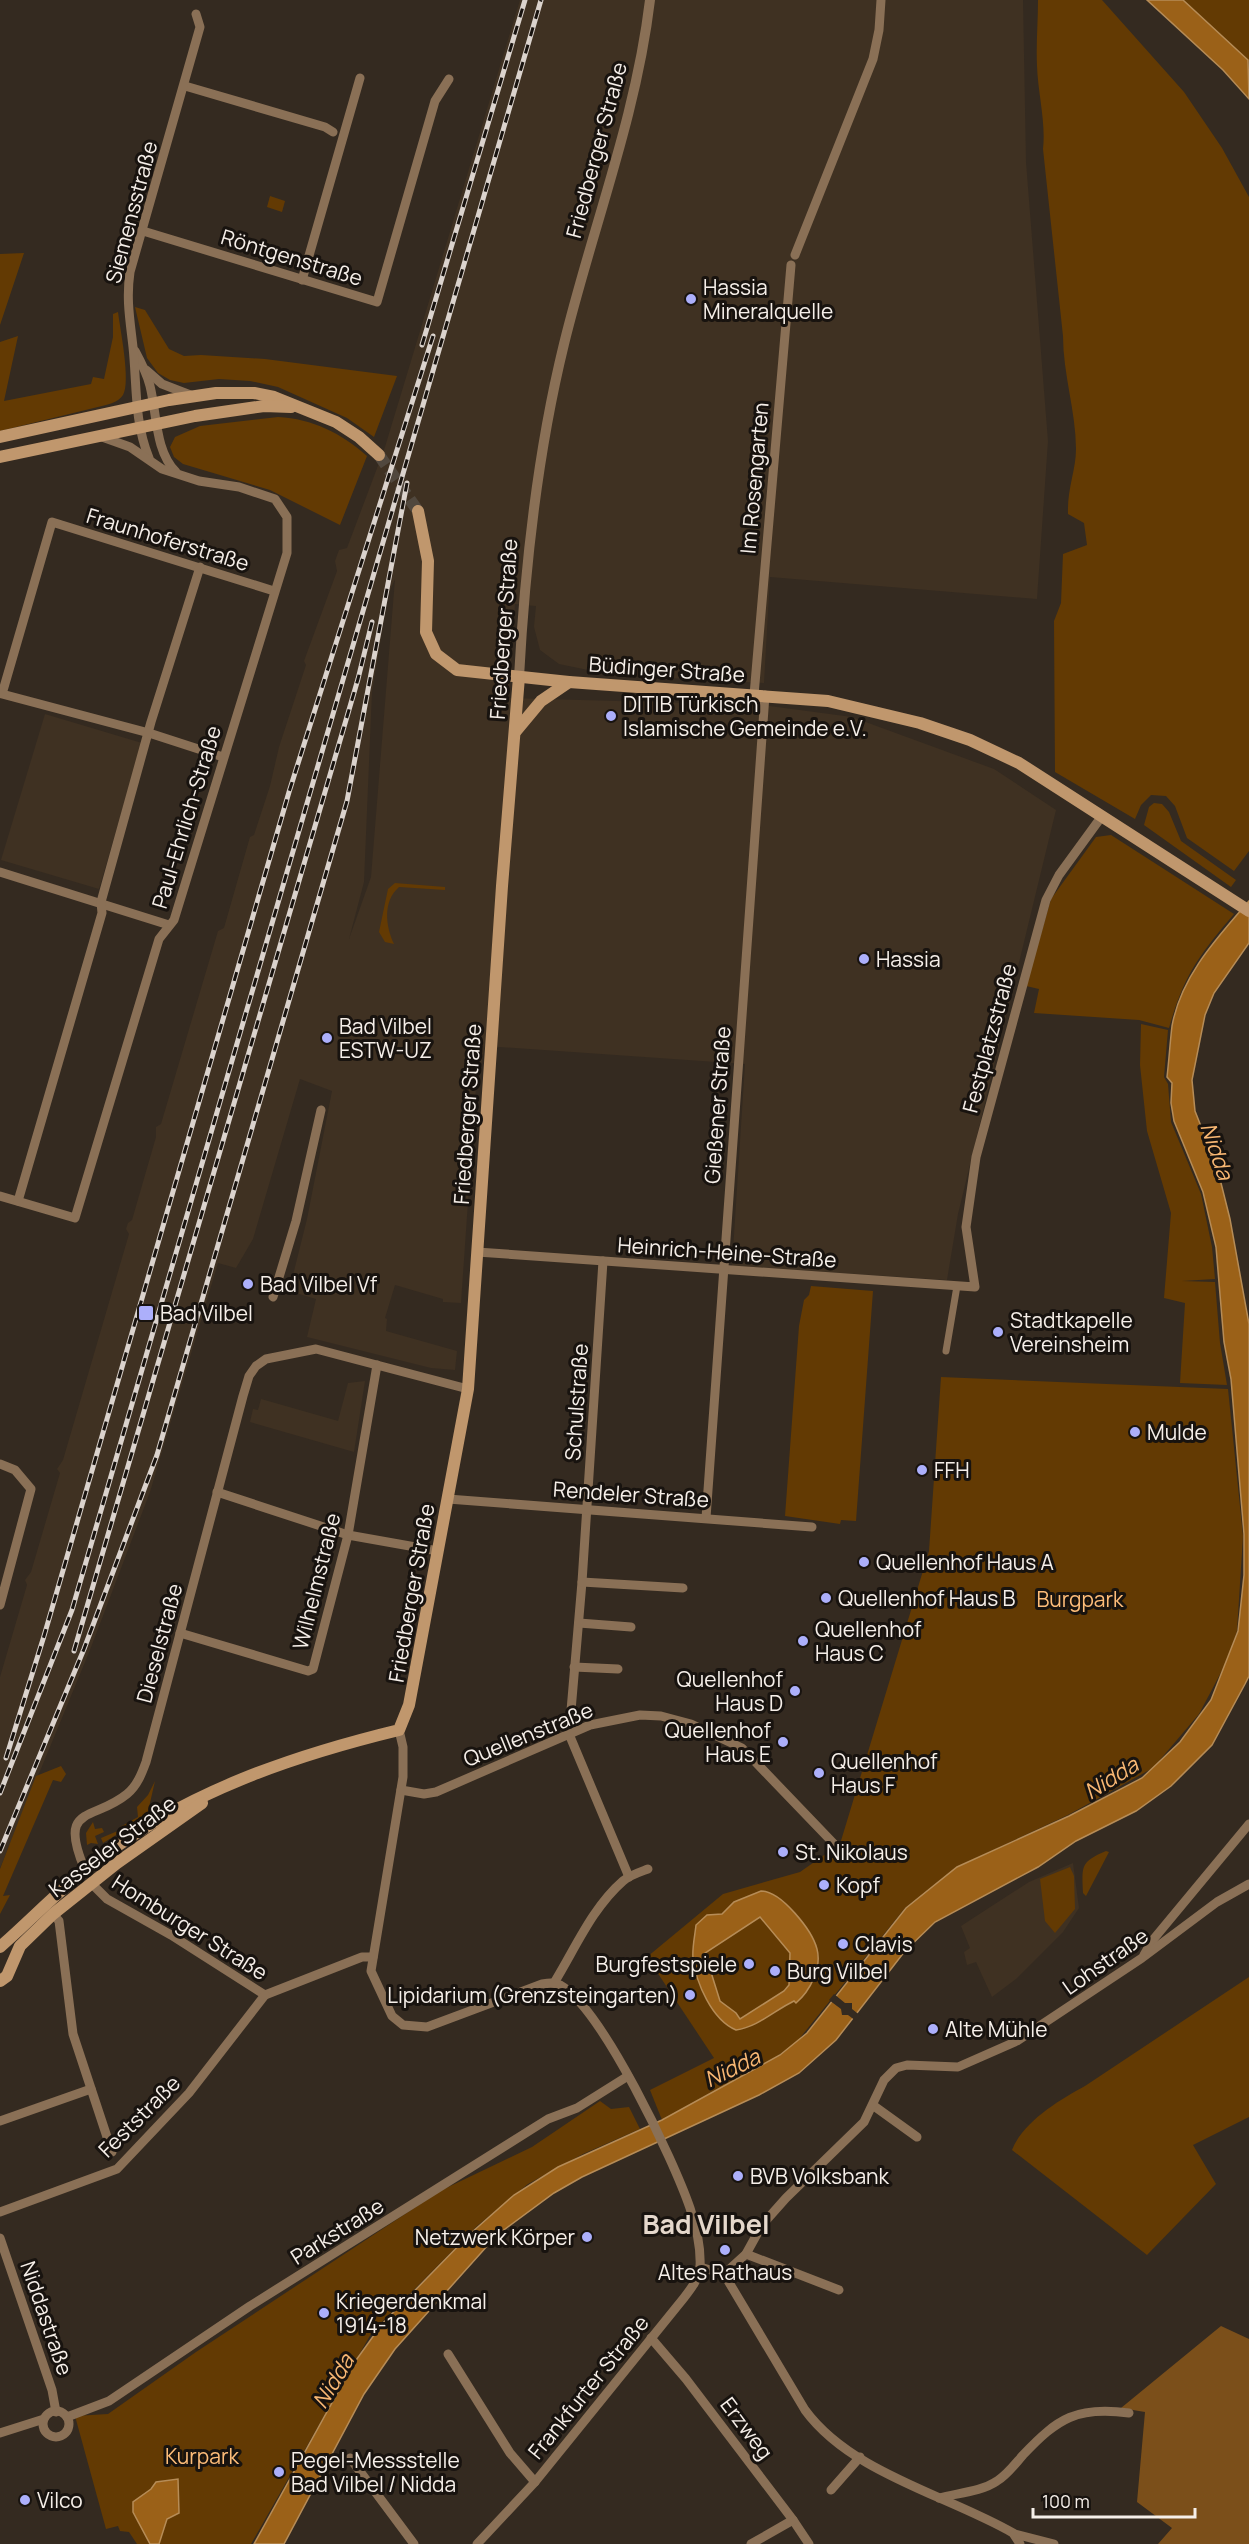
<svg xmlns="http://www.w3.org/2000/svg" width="1249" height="2544" font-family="Manrope,sans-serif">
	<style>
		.built { fill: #3f3122; fill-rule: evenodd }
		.green { fill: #633a03 }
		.forest { fill: #7b4f1a }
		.water { fill: #9b6118; stroke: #b68c57; stroke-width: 1.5; fill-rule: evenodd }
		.pier { fill: #342a20 }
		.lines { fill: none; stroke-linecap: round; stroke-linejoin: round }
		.secondary-tunnel { stroke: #51483e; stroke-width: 12; stroke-dasharray: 12 6; stroke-linecap: butt }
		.pedestrian { stroke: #8a7056; stroke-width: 7 }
		.minor { stroke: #8a7056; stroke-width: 9 }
		.tertiary { stroke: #8a7056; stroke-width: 10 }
		.secondary { stroke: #c0976d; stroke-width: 12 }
		.rail-casing { stroke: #dbd3cd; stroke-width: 5 }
		.rail { stroke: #18130f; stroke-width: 3; stroke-dasharray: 9; stroke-linecap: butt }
		.poi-dot { fill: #acaffb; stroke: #18130f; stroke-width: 2 }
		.labels { text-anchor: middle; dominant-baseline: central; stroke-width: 6; stroke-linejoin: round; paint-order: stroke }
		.street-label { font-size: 21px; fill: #f6efe9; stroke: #18130f }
		.poi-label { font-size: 21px; fill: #f6efe9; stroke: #18130f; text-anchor: start }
		.park-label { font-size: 21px; fill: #febd79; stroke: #18130f }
		.water-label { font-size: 22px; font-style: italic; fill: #f8b773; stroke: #18130f }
		.district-label { font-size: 27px; font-weight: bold; fill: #e5d8cc; stroke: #18130f }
	</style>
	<rect width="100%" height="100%" fill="#342a20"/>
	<g class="built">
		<path d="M 520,0 L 1023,0 L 1026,162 L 1048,441 L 1037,599 L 770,577 L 764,683 L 612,675 L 559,664 L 540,650 L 534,627 L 536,606 L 515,604 L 508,698 L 762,705 L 852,717 L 994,769 L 1056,810 L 958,1214 L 947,1280 L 732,1266 L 745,1064 L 485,1046 L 476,1087 L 461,1303 L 443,1302 L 443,1299 L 395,1285 L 385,1318 L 387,1319 L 386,1331 L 457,1351 L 455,1370 L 431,1368 L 307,1337 L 316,1299 L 289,1291 L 307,1219 L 332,1091 L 300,1079 L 253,1239 L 236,1268 L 218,1263 L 150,1492 L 90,1650 L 0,1868 L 0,1677 L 27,1585 L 25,1580 L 31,1572 L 60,1473 L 57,1469 L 63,1460 L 129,1234 L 126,1229 L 128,1223 L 132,1220 L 156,1137 L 156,1127 L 161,1124 L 218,931 L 224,928 L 250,837 L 254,835 L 270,786 L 279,747 L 306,665 L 304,661 L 337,571 L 335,561 L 339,550 L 347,548 L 385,447 ZM 395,579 L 371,877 L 349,939 L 364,882 L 372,692 L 388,595 Z"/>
		<path d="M 45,714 L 142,743 L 99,889 L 1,860 Z"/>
		<path d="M 365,1381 L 354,1452 L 250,1422 L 253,1409 L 258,1410 L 261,1399 L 338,1421 L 348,1383 Z"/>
		<path d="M 1073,1863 L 1079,1908 L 1063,1932 L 1016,1979 L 992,1997 L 976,1962 L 967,1965 L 964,1952 L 970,1948 L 961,1926 L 1029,1882 Z"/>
	</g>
	<g class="green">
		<path d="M 1038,0 L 1102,0 L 1184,92 L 1222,148 L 1249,197 L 1249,851 L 1234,871 L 1187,838 L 1175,806 L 1166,796 L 1151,795 L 1141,805 L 1135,819 L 1055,772 L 1054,621 L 1061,603 L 1063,554 L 1087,545 L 1084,523 L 1068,514 C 1067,489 1076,470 1076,449 C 1076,412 1063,374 1063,336 L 1043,149 C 1046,122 1038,94 1037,66 C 1036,44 1038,22 1038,0 Z"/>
		<path d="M 1183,0 L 1249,0 L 1249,62 Z"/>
		<path d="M 270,196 L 285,201 L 282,212 L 267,207 Z"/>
		<path d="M 24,253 L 0,325 L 0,254 Z"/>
		<path d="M 135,307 L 145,310 L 169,349 L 184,356 L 201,355 L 265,359 L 397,376 L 374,437 L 347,418 L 278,387 L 250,381 L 219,379 L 184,383 L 170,380 L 158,373 L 147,358 Z"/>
		<path d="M 118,312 C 120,329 131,382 123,395 C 119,401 113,403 106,405 L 0,431 L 0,342 L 18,336 L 4,401 L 91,384 L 93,377 L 104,379 L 113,337 L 113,314 Z"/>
		<path d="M 278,417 C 313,419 341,433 367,456 L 340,525 L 270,490 L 183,464 L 174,457 L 170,447 L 175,437 L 200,426 Z"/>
		<path d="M 1154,803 L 1162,804 L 1169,812 L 1181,841 L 1236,880 L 1231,887 L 1144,825 L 1149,807 Z"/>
		<path d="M 1111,835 L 1234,914 C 1199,955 1184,975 1169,1028 L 1139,1020 L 1034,1013 L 1039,989 L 1026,986 L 1051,899 L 1096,837 Z"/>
		<path d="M 395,883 L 445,887 L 445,890 L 399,887 C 382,902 386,927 394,944 L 385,942 L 379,932 L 388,889 Z"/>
		<path d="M 1141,1024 L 1168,1030 L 1164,1077 L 1168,1084 L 1171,1122 L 1201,1194 L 1212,1247 L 1215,1279 L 1182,1281 L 1215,1282 L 1220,1343 L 1227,1385 L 1180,1383 L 1185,1303 L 1164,1298 L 1171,1213 L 1147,1131 L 1140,1065 Z"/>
		<path d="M 811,1286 L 873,1291 L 856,1521 L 841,1520 L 840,1524 L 785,1516 L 799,1326 L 804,1300 L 809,1295 Z"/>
		<path d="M 941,1377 L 1228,1389 L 1243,1536 L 1237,1631 L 1227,1661 L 1199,1714 L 1153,1768 L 1068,1815 L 957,1867 L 905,1908 L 795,2044 L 761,2067 L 662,2120 L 650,2090 L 714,2058 L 647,1957 L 723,1894 L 800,1872 L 840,1844 L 929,1551 Z"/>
		<path d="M 61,1766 L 66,1774 L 61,1782 L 53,1780 L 3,1896 L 10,1895 L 0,1914 L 0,1869 L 36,1776 Z"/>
		<path d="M 155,1781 L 147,1816 L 103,1843 L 101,1838 L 120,1830 L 120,1827 L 138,1817 L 137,1807 L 148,1795 Z"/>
		<path d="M 93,1822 L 95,1829 L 102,1828 L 104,1832 L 95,1836 L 98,1844 L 91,1843 L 87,1845 L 86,1833 Z"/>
		<path d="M 1106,1851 L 1109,1852 L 1086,1896 L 1083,1893 C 1082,1866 1080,1862 1106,1851 Z"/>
		<path d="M 1070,1867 L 1074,1876 L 1075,1909 L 1055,1933 L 1045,1921 L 1040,1879 Z"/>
		<path d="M 1249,1977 L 1249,2117 L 1193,2145 L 1216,2184 L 1147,2255 L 1012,2150 C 1023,2122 1059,2100 1085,2086 Z"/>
		<path d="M 600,2101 L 611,2109 L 629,2107 L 640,2129 L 583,2154 L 528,2184 L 477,2226 L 372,2332 L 251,2544 L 137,2544 L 129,2532 L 120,2531 L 118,2526 L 106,2529 L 75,2416 L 108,2414 L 196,2352 L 440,2191 L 532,2147 Z"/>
	</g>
	<path class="forest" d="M 1221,2326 L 1249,2339 L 1249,2544 L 1158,2544 L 1172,2528 L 1137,2502 L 1145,2412 L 1121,2408 Z"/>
	<g class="water">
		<path d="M 1147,0 L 1183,0 L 1248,60 L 1249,99 L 1223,70 Z"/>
		<path d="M 1249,901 L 1249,943 L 1214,993 L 1205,1015 L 1192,1080 L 1195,1111 L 1217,1167 L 1230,1219 L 1249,1324 L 1249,1676 L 1245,1684 L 1212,1745 L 1171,1786 L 1136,1811 L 1076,1841 L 1038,1867 L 935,1922 L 905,1951 L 836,2040 L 799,2073 L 759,2095 L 582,2177 L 554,2193 L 497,2235 L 395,2349 L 364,2394 L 284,2544 L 254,2544 L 354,2363 L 382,2324 L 471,2233 L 514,2195 L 558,2167 L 662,2120 L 780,2055 L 807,2033 L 906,1908 L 957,1867 L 1069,1816 L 1142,1778 L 1180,1742 L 1211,1700 L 1238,1631 L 1244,1575 L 1244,1534 L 1231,1379 L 1224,1342 L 1216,1247 L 1203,1192 L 1174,1121 L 1171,1103 L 1172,1083 L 1167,1077 C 1169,1060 1170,1043 1172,1026 C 1181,976 1217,938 1249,901 Z"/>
		<path d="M 761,1891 C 781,1891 812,1930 817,1949 C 822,1968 810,1991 796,2003 L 794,2001 C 775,2010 758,2027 736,2030 C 712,2020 696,1983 693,1958 C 692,1948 695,1935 696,1925 L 707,1915 L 722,1914 L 734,1902 ZM 760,1917 L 790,1953 L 789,1985 L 784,1991 L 740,2019 L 736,2013 L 720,2001 L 705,1953 Z"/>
		<path d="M 178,2479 L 179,2513 L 167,2519 L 159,2544 L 150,2544 L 133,2512 L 133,2502 L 151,2489 L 156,2482 Z"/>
	</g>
	<path class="pier" d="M 834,1994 L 845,2003 L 852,2003 L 852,2009 L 861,2016 L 856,2021 L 848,2015 L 842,2015 L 841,2009 L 829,2000 Z"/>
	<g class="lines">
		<path class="secondary-tunnel" d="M 379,455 L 418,511"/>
		<path class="pedestrian" d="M 946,1351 L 957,1286"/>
		<g class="minor">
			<path d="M 185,86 L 325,127 L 333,132"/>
			<path d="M 143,231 L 377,302 L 435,101 L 449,79"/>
			<path d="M 795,255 L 873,59 L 879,30 L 881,0"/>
			<path d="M 302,280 L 360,78"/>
			<path d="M 135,351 C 141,362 147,373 150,386 C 157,414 155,451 176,472"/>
			<path d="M 146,370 L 162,384 L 193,396"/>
			<path d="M 149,458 C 134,421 137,385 133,347 C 130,320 126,299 130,272 L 200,27 L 196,14"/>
			<path d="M 754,695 L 791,265"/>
			<path d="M 223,757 L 149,733 L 2,694 L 52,522 L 274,591"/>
			<path d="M 0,872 L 169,925"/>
			<path d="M 0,1196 L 75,1218 L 159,939 L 174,920 L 287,553 L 287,517 L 275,499 L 239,487 L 199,481 L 162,469 L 130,447 L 102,437"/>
			<path d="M 18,1201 L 102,913 L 101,902 L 151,722 L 200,567"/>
			<path d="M 477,1252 L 975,1287 L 966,1227 L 976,1157 L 1046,900 L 1059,875 L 1102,816"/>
			<path d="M 603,1261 L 582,1582 L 569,1734 L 629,1877"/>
			<path d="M 273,1297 L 296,1221 L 321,1110"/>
			<path d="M 0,1464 L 15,1470 L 31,1489 L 0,1605"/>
			<path d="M 217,1492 L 348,1535 L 438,1551"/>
			<path d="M 448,1499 L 812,1527"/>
			<path d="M 706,1518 L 765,695"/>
			<path d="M 582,1582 L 683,1588"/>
			<path d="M 579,1623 L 631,1627"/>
			<path d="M 180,1633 L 308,1671 L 313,1669 L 348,1535 L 377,1365"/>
			<path d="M 574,1667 L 618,1669"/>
			<path d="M 399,1730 L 403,1747 L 403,1777 L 371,1971 L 392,2016 L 403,2025 L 427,2027 L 542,1984 C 548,1983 554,1982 560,1985 C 602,2008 674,2161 690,2208 C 696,2226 701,2249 700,2267 C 699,2279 690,2290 683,2299 L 535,2482 L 477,2544"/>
			<path d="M 401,1790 L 424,1794 L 436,1792 L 590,1725 L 640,1715 L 661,1716 L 691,1724 L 742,1748 L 838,1848"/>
			<path d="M 85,1870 C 57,1804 93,1822 127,1794 C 137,1786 142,1773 146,1762 L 243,1396 L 249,1376 L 256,1366 L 266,1359 L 316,1349 L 468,1389"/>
			<path d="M 91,1883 L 107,1899 L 171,1935 L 265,1995 L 362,1957 L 373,1957"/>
			<path d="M 53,1914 L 59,1921 L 73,2034 L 112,2152"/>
			<path d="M 1144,1955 L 1152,1941 L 1249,1824"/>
			<path d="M 554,1983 C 575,1949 592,1908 623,1881 C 630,1875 640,1872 648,1869"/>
			<path d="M 874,2106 L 917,2137"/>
			<path d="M 0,2121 L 91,2089"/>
			<path d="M 0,2212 L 117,2169 L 189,2093 L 265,1995"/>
			<path d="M 0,2238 L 52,2390 L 56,2412"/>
			<path d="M 746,2254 L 839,2290"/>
			<path d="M 700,2267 L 724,2274"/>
			<path d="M 724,2274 L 746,2254 L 762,2225 L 786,2198 L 864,2122 L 884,2080 L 896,2068 L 907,2065 L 958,2067 L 1017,2041 L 1142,1958 L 1217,1902 L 1249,1884"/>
			<path d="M 724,2274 L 805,2410 C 851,2473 947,2495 1013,2533 L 1020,2544"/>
			<path d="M 651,2338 L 686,2379 L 793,2520 L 809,2544"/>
			<path d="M 448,2354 L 510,2453 L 535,2482"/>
			<circle cx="56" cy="2424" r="13"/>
			<path d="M 67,2417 L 109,2401 L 250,2306 L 548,2119 L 577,2108 L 628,2076"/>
			<path d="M 0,2433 L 44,2419"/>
			<path d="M 350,2458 L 414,2544"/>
			<path d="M 831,2490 L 860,2457"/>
			<path d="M 939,2498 C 957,2493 981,2492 997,2481 C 1007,2475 1015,2464 1023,2455 C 1058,2418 1077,2406 1129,2413"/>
			<path d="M 1015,2534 L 1054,2544"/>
			<path d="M 751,2544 L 793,2520"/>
		</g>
		<path class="tertiary" d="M 519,677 C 525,565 537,454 564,344 C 592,229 636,118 650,0"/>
		<g class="secondary">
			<path d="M 0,437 L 169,400 L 216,393 L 254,393 L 274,397 L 336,422 L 359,437 L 379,455"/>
			<path d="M 0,457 L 195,416 L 264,406 L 291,407"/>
			<path d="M 418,511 L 428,561 L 426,632 L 436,654 L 457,670 L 569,682 L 828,701 L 920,723 L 970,740 L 1019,763 L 1249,911"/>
			<path d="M 516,731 L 541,701 L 569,682"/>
			<path d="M 0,1947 C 33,1918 64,1885 99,1859 C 187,1792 292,1756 399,1730 L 409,1705 L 468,1389 L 502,886 L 519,677"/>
			<path d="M 0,1981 L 7,1976 L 20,1946 L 53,1914 L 117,1863 L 202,1803"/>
		</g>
		<g class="rail-casing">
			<g id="rail">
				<path d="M 422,345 L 525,0"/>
				<path d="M 74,1651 L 358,679 L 372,622"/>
				<path d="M 6,1758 L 44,1636 L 289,792 L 433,336"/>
				<path d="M 0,1793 L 72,1610 L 541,0"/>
				<path d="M 0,1851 L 84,1649 L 157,1455 L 347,801 L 407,483"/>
			</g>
		</g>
		<use href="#rail" class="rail"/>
	</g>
	<g class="poi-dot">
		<circle cx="691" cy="299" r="6"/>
		<circle cx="611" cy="716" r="6"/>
		<circle cx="864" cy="959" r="6"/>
		<circle cx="327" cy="1038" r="6"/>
		<circle cx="248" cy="1284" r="6"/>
		<rect x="138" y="1305" width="16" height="16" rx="3"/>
		<circle cx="998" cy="1332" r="6"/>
		<circle cx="1135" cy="1432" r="6"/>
		<circle cx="922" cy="1470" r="6"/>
		<circle cx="864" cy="1562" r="6"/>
		<circle cx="826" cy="1598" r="6"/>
		<circle cx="803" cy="1641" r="6"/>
		<circle cx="795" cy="1691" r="6"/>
		<circle cx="783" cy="1742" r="6"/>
		<circle cx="819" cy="1773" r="6"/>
		<circle cx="783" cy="1852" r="6"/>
		<circle cx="824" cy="1885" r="6"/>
		<circle cx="843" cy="1944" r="6"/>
		<circle cx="749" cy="1964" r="6"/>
		<circle cx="775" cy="1971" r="6"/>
		<circle cx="690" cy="1995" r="6"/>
		<circle cx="933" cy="2029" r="6"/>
		<circle cx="738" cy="2176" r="6"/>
		<circle cx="587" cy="2237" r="6"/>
		<circle cx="725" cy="2250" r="6"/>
		<circle cx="324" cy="2313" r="6"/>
		<circle cx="279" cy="2472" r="6"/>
		<circle cx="25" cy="2500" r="6"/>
	</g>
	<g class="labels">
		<g class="street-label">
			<text transform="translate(596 150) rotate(-75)">Friedberger Straße</text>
			<text transform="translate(131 212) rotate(-75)">Siemensstraße</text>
			<text transform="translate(292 257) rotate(17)">Röntgenstraße</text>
			<text transform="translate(754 478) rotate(-85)">Im Rosengarten</text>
			<text transform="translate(168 539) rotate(17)">Fraunhoferstraße</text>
			<text transform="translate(503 629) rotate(-86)">Friedberger Straße</text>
			<text transform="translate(667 669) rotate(4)">Büdinger Straße</text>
			<text transform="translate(186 817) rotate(-73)">Paul-Ehrlich-Straße</text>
			<text transform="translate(989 1038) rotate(-75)">Festplatzstraße</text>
			<text transform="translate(717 1105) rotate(-86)">Gießener Straße</text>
			<text transform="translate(467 1114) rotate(-86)">Friedberger Straße</text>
			<text transform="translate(727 1252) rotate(4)">Heinrich-Heine-Straße</text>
			<text transform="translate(576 1402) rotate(-86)">Schulstraße</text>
			<text transform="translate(631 1494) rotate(4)">Rendeler Straße</text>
			<text transform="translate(316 1581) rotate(-76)">Wilhelmstraße</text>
			<text transform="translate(411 1593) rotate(-80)">Friedberger Straße</text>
			<text transform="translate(159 1643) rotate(-75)">Dieselstraße</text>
			<text transform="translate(528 1734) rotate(-22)">Quellenstraße</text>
			<text transform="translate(112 1846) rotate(-37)">Kasseler Straße</text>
			<text transform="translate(190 1927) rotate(32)">Homburger Straße</text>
			<text transform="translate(1105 1961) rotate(-35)">Lohstraße</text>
			<text transform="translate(139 2116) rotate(-45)">Feststraße</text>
			<text transform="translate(337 2231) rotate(-32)">Parkstraße</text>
			<text transform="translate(47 2318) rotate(71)">Niddastraße</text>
			<text transform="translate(588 2387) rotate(-51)">Frankfurter Straße</text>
			<text transform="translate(747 2428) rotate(53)">Erzweg</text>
		</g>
		<g class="poi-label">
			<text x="703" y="287">Hassia<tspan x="703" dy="24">Mineralquelle</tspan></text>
			<text x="623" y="704">DITIB Türkisch<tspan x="623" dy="24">Islamische Gemeinde e.V.</tspan></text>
			<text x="876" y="959">Hassia</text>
			<text x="339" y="1026">Bad Vilbel<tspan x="339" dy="24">ESTW-UZ</tspan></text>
			<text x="260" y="1284">Bad Vilbel Vf</text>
			<text x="160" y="1313">Bad Vilbel</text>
			<text x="1010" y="1320">Stadtkapelle<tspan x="1010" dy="24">Vereinsheim</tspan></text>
			<text x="1147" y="1432">Mulde</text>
			<text x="934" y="1470">FFH</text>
			<text x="876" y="1562">Quellenhof Haus A</text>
			<text x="838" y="1598">Quellenhof Haus B</text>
			<text x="815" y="1629">Quellenhof<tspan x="815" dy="24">Haus C</tspan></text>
			<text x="783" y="1679" text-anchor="end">Quellenhof<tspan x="783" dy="24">Haus D</tspan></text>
			<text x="771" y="1730" text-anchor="end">Quellenhof<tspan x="771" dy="24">Haus E</tspan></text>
			<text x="831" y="1761">Quellenhof<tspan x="831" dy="24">Haus F</tspan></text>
			<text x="795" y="1852">St. Nikolaus</text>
			<text x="836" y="1885">Kopf</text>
			<text x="855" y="1944">Clavis</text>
			<text x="737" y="1964" text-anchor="end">Burgfestspiele</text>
			<text x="787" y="1971">Burg Vilbel</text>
			<text x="678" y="1995" text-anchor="end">Lipidarium (Grenzsteingarten)</text>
			<text x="945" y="2029">Alte Mühle</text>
			<text x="750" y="2176">BVB Volksbank</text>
			<text x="575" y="2237" text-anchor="end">Netzwerk Körper</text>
			<text x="725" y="2272" text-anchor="middle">Altes Rathaus</text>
			<text x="336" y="2301">Kriegerdenkmal<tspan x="336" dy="24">1914-18</tspan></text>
			<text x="291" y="2460">Pegel-Messstelle<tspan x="291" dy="24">Bad Vilbel / Nidda</tspan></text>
			<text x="37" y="2500">Vilco</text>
		</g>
		<g class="park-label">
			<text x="1080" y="1599">Burgpark</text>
			<text x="202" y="2456">Kurpark</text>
		</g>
		<g class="water-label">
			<text transform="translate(1217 1151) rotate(71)">Nidda</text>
			<text transform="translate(1111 1778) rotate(-32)">Nidda</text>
			<text transform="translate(732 2068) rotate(-26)">Nidda</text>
			<text transform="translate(333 2381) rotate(-59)">Nidda</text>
		</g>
		<g class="district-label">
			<text x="706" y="2223">Bad Vilbel</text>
		</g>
	</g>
	<path d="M1033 2508v9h162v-9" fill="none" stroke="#f6efe9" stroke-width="3"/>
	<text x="1042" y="2508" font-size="18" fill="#f6efe9" stroke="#18130f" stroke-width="4.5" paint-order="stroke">100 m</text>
</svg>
